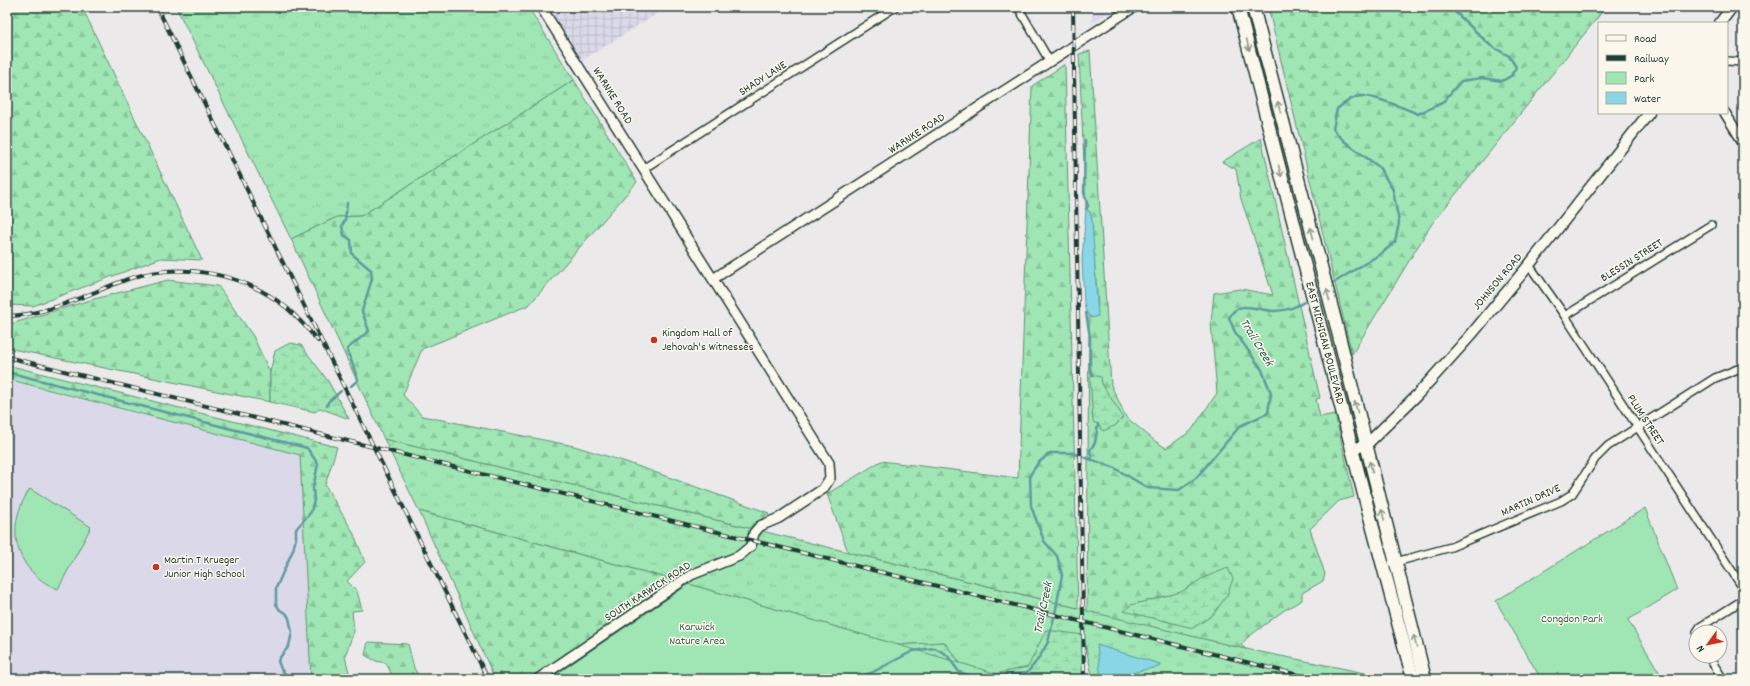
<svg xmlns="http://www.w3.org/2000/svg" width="1750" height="686" font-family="Dekko,sans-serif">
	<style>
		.built { fill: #dbd9e9 }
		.industrial { fill: url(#industrial-grid) }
		.grass { fill: url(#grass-tufts); stroke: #5f9274 }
		.forest { fill: url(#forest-firs); stroke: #5f9274 }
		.wetland { fill: url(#wetland-marsh); stroke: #5f9274 }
		.park { fill: #9fe6b4; stroke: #5f9274 }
		.water { fill: #89d6e7; stroke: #5f999f }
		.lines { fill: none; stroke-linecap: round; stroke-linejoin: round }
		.stream { stroke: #5f999f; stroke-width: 2.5 }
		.minor-casing { stroke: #1f3d34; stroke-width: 10 }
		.tertiary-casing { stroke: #1f3d34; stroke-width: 12 }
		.secondary-casing { stroke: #1f3d34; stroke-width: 13 }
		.primary-casing { stroke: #1f3d34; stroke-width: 15 }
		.minor { stroke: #fbf7ec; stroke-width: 7 }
		.tertiary { stroke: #fbf7ec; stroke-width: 9 }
		.secondary { stroke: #fbf7ec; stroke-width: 10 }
		.primary { stroke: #fbf7ec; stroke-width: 12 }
		.rail-casing { stroke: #1f3d34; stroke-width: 4 }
		.rail { stroke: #fbf7ec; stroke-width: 2.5; stroke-dasharray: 8; stroke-linecap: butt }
		.oneway { stroke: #8d9a90 }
		.poi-dot { fill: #c8321e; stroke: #fbf7ec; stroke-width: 1.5 }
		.labels { text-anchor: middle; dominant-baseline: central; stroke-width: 3; stroke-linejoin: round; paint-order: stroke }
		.street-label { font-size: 12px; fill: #1f3d34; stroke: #fbf7ec }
		.poi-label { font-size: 12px; fill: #1f3d34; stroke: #fbf7ec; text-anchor: start }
		.park-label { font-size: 12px; fill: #395f4e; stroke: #fbf7ec }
		.water-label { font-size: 13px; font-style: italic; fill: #345c58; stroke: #fbf7ec }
	</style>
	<defs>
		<pattern id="industrial-grid" width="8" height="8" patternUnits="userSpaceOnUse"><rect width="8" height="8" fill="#dbd9e9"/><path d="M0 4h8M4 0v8" fill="none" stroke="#bcbbc8"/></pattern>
		<pattern id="grass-tufts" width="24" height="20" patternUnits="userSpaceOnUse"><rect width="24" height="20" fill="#9fe6b4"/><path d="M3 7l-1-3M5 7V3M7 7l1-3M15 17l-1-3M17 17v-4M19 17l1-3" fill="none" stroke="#88c69b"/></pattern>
		<pattern id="forest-firs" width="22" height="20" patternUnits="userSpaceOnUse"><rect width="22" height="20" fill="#9fe6b4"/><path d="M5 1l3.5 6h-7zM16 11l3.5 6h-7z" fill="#88c69b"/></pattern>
		<pattern id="wetland-marsh" width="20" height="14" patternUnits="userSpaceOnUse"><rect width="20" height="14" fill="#9fe6b4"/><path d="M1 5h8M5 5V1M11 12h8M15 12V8" fill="none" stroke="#88c69b"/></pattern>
	</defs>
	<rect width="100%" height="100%" fill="#ece9eb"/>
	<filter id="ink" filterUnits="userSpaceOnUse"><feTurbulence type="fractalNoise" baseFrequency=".025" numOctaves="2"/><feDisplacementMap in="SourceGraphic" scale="8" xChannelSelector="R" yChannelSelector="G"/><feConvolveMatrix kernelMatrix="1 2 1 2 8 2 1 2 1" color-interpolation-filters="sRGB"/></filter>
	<g filter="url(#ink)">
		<g class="built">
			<path d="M 1092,7 L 1117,7 L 1092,23 Z"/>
			<path d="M 7,380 L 300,455 L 311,679 L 7,679 Z"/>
		</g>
		<path class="industrial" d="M 546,7 L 668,7 L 581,61 Z"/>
		<g class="grass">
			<path d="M 176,7 L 528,7 L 574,80 L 361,216 L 337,217 L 291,239 Z"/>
			<path d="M 384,439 L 1246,649 L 1395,679 L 1093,679 L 1083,635 L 1028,667 L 1000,673 L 985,678 L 967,672 L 944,642 L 898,645 L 689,584 L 419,511 Z"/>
		</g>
		<g class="forest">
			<path d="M 7,7 L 82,7 L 202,260 L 161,258 L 33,306 L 7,305 Z"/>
			<path d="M 1268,7 L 1606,7 L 1431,225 L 1352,354 Z"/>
			<path d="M 1090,51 L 1111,385 L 1126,417 L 1155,441 L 1166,448 L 1191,431 L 1217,393 L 1211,323 L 1214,293 L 1241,289 L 1273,295 L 1241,199 L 1236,169 L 1222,162 L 1261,138 L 1320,398 L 1316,399 L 1320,417 L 1335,414 L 1354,497 L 1339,501 L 1310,529 L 1325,574 L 1323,581 L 1302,593 L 1302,600 L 1283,611 L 1247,638 L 1241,645 L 1246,649 L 1087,611 L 1089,316 L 1092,318 L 1098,306 L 1090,212 L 1086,209 L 1079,54 Z"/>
			<path d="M 1065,64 L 1078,608 L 848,552 L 827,494 L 881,461 L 1018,478 L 1032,86 Z"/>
			<path d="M 574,80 L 637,182 L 529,305 L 422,349 L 403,395 L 422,416 L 574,446 L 626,462 L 769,513 L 749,528 L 384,439 L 291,239 L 337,217 L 361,216 Z"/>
			<path d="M 168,280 L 218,286 L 253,336 L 270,372 L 270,402 L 7,348 L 7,325 L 94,299 Z"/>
			<path d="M 7,365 L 337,447 L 325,485 L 353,532 L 365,562 L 347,581 L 357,591 L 362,610 L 352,611 L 354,631 L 345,656 L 350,677 L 366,679 L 311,679 L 300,455 L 7,379 Z"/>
			<path d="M 419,511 L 689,584 L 549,679 L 495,679 Z"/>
			<path d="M 368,642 L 408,644 L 414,668 L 420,679 L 387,679 L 391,673 L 386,663 L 376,661 L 365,655 Z"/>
		</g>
		<g class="wetland">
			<path d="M 290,343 L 301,345 L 328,381 L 349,419 L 320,408 L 315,412 L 270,402 L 270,372 L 275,351 Z"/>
			<path d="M 1092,375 L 1101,377 L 1102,384 L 1123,417 L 1116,425 L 1103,431 L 1098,424 L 1093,422 L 1090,377 Z"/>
			<path d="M 1228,568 L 1233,579 L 1227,595 L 1213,615 L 1193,628 L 1124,611 L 1131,605 L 1181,592 L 1203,578 Z"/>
			<path d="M 1046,630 L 1083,635 L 1083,679 L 796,679 L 898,645 L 944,642 L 967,672 L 985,678 L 1000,673 L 1028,667 Z"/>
		</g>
		<g class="park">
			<path d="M 30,489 L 91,527 L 58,589 C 14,572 4,526 30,489 Z"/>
			<path d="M 1645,508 L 1677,590 L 1628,620 L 1662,677 L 1661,679 L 1541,679 L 1496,601 Z"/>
			<path d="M 689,584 L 1015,679 L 549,679 Z"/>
		</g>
		<g class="water">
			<path d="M 1086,209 L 1090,212 L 1092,220 L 1098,316 L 1092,318 L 1086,313 L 1084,303 L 1082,259 Z"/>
			<path d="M 1097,645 L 1160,664 L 1159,667 C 1149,669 1130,671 1123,679 L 1101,679 Z"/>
		</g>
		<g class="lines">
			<g class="stream">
				<path d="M 1085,140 L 1084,193 L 1088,206 L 1086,209"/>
				<path d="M 347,203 L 345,220 L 342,226 L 344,235 L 351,240 L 352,254 L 371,270 L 372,279 L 362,311 L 369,331 L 347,349 L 358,380 L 351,386"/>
				<path d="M 1330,285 L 1382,253 L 1395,242 L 1399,223 L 1393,190 L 1379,167 L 1344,141 L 1333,129 L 1337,109 C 1344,103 1352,97 1361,96 C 1376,96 1404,108 1418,114 L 1442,103 L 1461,81 L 1482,78 L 1502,81 L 1511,76 L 1516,67 L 1509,56 L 1491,46 L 1450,7"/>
				<path d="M 1086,313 L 1090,337 L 1090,368 L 1092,375"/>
				<path d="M 7,372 L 307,448 L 318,464 L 313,488 L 314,500 L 311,512 L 296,529 L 296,538 L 293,550 L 276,588 L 276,604 L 280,610 L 286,613 L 289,618 L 292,632 L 289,646 L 281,656 L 278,661 L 281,669 L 290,679"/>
				<path d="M 327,406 L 328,402 L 341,391"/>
				<path d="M 1092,460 L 1090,450 L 1095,443 L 1098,424"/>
				<path d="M 853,679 L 871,673 L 913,651 L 935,648 L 947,655 L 959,672 L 981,679"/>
				<path d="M 991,679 L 1013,674 L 1027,673 L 1039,658 L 1048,642 L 1056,609 L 1062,575 L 1057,556 L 1044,541 L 1031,506 L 1030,475 L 1038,463 L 1050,453 L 1072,453 L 1113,467 L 1148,488 L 1179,490 L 1196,478 L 1240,426 L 1268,413 L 1271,393 L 1262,370 L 1235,332 L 1229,318 C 1239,298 1257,311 1274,311 C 1287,311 1299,306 1309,299"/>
			</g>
			<g class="minor-casing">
				<g id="minor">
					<path d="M 1018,7 L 1050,62"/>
					<path d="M 1727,61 L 1743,62"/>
					<path d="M 643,169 L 895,7"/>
					<path d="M 1529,265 L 1565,316 L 1743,588"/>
					<path d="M 1565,316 L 1711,225"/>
					<path d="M 1392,563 L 1451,547 L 1561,501 L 1572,494 L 1595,459 L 1608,446 L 1715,378 L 1743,367"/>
					<path d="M 1697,632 L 1700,627 L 1743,600"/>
					<path d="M 1708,656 L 1723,679"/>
				</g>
			</g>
			<g class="tertiary-casing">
				<g id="tertiary">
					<path d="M 1725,113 L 1743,142"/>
					<path d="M 713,279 L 1134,7"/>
					<path d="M 538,679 L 691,575 L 739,556 L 751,546 L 754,533 L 760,526 L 779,518 L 823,489 L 830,478 L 829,463 L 541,7"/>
				</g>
			</g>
			<g class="secondary-casing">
				<g id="secondary">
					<path d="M 1720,23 L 1732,7"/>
					<path d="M 1352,449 L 1366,445 L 1417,395 L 1471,335 L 1529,265 L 1649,113"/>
				</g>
			</g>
			<g class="primary-casing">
				<g id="primary">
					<path id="s1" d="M 1238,7 L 1352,449 L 1413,679"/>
					<path d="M 1253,7 L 1335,320 L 1425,679"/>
				</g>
			</g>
			<use href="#minor" class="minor"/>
			<use href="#tertiary" class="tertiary"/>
			<use href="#secondary" class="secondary"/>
			<use href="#primary" class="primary"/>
			<g class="rail-casing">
				<g id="rail">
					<path d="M 157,7 L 488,679"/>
					<path d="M 1073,7 L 1084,679"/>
					<path d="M 7,316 C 50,315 89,293 128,279 C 181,261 244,273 287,308 C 298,318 308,329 318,341"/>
					<path d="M 7,357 L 1315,679"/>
				</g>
			</g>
			<use href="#rail" class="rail"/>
		</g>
		<defs><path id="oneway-shaft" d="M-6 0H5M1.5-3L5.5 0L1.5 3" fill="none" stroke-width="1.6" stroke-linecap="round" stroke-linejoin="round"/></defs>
		<g class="oneway">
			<use href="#oneway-shaft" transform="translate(1248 45) rotate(76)"/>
			<use href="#oneway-shaft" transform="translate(1279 107) rotate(-105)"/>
			<use href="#oneway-shaft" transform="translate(1280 171) rotate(76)"/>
			<use href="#oneway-shaft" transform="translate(1312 233) rotate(-105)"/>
			<use href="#oneway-shaft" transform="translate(1328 295) rotate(-105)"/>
			<use href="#oneway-shaft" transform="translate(1356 407) rotate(-104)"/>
			<use href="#oneway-shaft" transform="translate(1371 467) rotate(-104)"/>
			<use href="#oneway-shaft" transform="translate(1383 515) rotate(-104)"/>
			<use href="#oneway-shaft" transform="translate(1415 641) rotate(-104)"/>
		</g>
	</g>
	<g class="poi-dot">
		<circle cx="654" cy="340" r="4"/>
		<circle cx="156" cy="567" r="4"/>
	</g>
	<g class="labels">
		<g class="street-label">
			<text transform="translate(763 79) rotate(-33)">SHADY LANE</text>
			<text transform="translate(612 96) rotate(58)">WARNKE ROAD</text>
			<text transform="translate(917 134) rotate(-33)">WARNKE ROAD</text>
			<text transform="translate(1632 261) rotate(-32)">BLESSIN STREET</text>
			<text transform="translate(1498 282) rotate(-50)">JOHNSON ROAD</text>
			<text stroke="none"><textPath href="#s1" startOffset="347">EAST MICHIGAN BOULEVARD</textPath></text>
			<text transform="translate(1645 420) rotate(57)">PLUM STREET</text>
			<text transform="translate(1531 501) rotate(-24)">MARTIN DRIVE</text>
			<text transform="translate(648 592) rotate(-33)">SOUTH KARWICK ROAD</text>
		</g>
		<g class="poi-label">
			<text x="662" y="333">Kingdom Hall of<tspan x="662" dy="14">Jehovah's Witnesses</tspan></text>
			<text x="164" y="560">Martin T Krueger<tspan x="164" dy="14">Junior High School</tspan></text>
		</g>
		<g class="park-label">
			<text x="1572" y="619">Congdon Park</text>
			<text x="697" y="627">Karwick<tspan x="697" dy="14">Nature Area</tspan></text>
		</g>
		<g class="water-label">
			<text transform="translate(1256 343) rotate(59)">Trail Creek</text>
			<text transform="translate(1044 608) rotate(-78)">Trail Creek</text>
		</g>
	</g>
	<rect width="1750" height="686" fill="none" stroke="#fbf7ec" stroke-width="24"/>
	<rect x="12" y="12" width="1726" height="662" fill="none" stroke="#1f3d34" stroke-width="1.5" filter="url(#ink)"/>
	<rect x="1598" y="22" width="130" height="92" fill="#fbf7ec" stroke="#a3ada2"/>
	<rect x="1606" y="35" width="20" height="6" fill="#fbf7ec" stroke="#a3ada2"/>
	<text x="1634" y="42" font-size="12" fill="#1f3d34">Road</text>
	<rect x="1606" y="55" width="20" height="6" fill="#1f3d34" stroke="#a3ada2"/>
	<text x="1634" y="62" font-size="12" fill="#1f3d34">Railway</text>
	<rect x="1606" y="72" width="20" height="12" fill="#9fe6b4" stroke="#a3ada2"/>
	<text x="1634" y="82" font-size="12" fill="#1f3d34">Park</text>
	<rect x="1606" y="92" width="20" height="12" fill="#89d6e7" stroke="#a3ada2"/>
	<text x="1634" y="102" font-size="12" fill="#1f3d34">Water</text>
	<g transform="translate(1708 644) rotate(237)"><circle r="19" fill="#fbf7ec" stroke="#a3ada2"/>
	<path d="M0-3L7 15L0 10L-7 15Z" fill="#c8321e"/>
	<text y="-6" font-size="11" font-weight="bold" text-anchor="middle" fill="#1f3d34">N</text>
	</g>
</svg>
